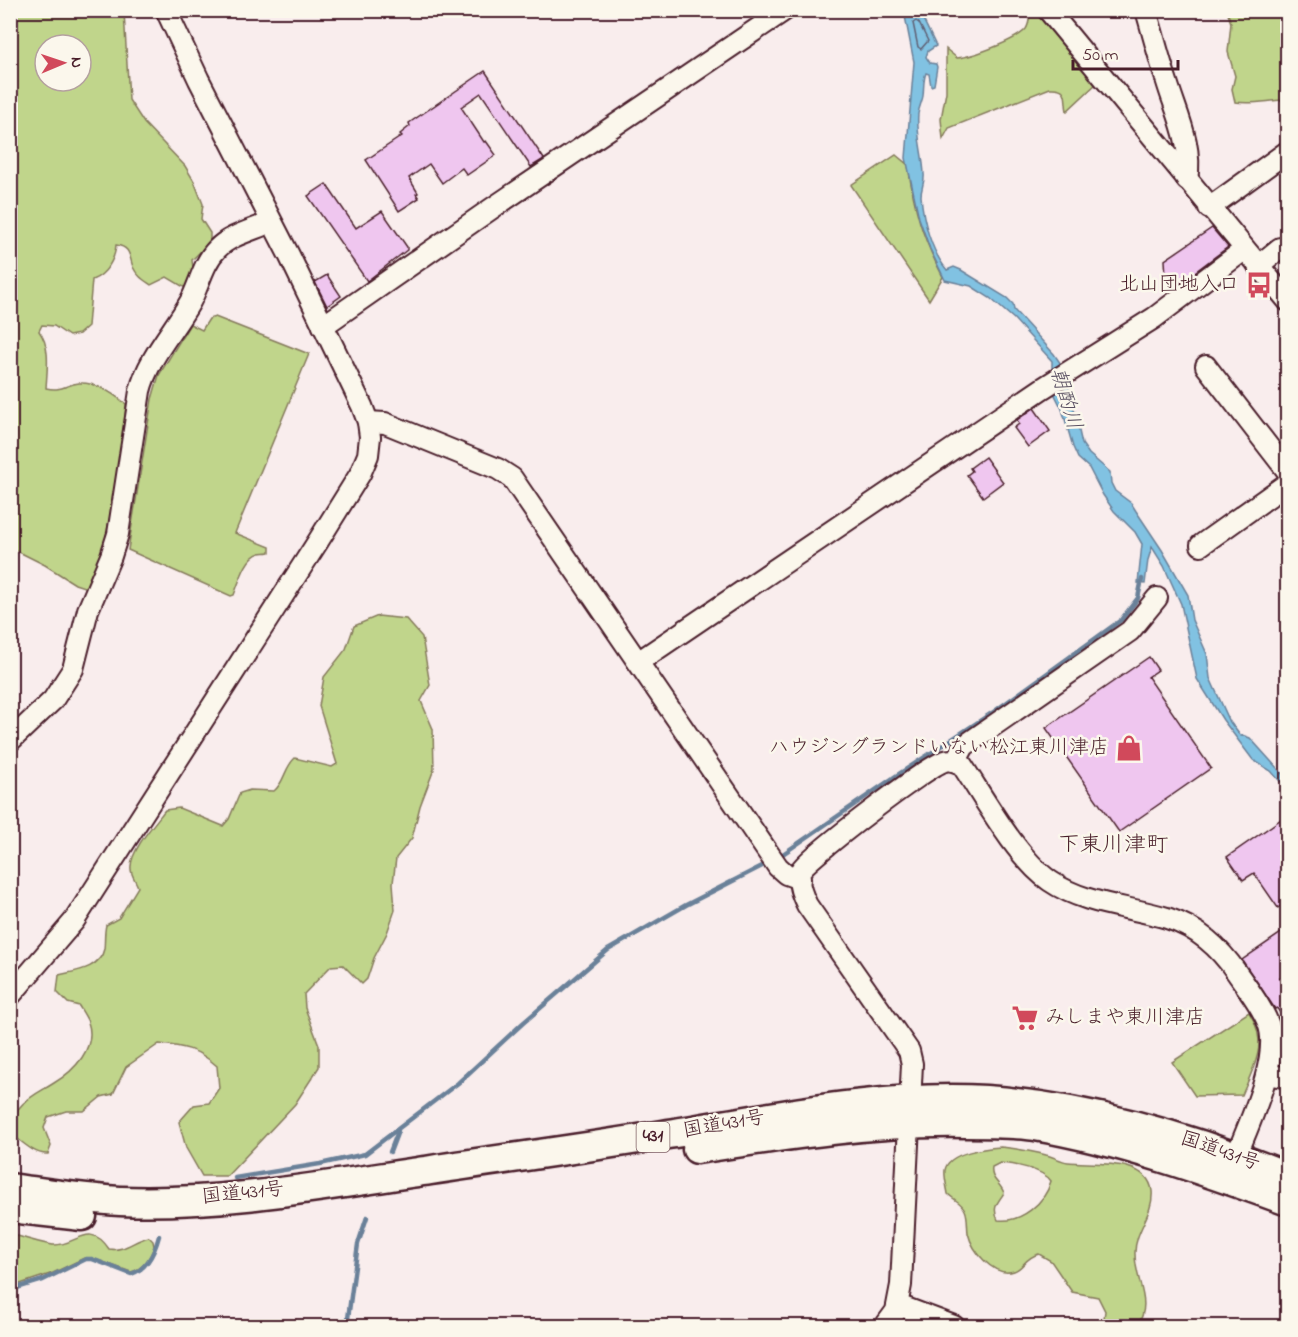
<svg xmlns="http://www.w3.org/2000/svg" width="1298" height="1337" font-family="'Indie Flower','Klee One',sans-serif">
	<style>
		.green { fill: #c0d58b; stroke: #857a5b; stroke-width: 1.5; fill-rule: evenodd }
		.water { fill: #81c2e2; stroke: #6b8199; stroke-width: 1.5 }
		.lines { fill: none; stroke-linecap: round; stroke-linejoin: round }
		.shore { stroke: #606074; stroke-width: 1.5 }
		.stream { stroke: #6b8199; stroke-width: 4.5 }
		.building { fill: #efc6ef; stroke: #4a1f2b; stroke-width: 1.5 }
		.minor-casing { stroke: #4a1f2b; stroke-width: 24 }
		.highway-casing { stroke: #4a1f2b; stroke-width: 33 }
		.minor { stroke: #fbf7ec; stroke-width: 20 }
		.highway { stroke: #fbf7ec; stroke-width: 28 }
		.labels { text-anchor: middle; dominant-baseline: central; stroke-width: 5; stroke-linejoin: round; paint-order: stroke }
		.shield { fill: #fbf7ec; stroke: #7f6065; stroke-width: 1.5 }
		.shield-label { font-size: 18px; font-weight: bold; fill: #4a1f2b }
		.poi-label { font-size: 20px; fill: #4a1f2b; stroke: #fbf7ec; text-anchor: end }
		.street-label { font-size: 20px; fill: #4a1f2b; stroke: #fbf7ec }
		.water-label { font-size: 21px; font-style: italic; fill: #5a5062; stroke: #fbf7ec }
		.quarter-label { font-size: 22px; fill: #4a1f2b; stroke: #fbf7ec }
	</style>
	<rect width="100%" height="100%" fill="#f9eded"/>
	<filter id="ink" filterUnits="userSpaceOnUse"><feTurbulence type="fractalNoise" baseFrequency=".0167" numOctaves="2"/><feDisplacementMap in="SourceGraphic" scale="12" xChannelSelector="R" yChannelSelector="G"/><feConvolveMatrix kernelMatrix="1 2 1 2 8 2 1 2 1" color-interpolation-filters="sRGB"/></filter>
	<g filter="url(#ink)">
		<g class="green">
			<path d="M 10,11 L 124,11 L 129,100 L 144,123 L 185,166 L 194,181 L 203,204 L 201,219 L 210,233 L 210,242 L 192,260 L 194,276 L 187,289 L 167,277 L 151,285 C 144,280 137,276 133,267 C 129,256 131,247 116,245 C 115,259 106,275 92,280 L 88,326 L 79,334 L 69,336 L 54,326 L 42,325 L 39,331 C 51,347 47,369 46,388 C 62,392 66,384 79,383 C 96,382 114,394 126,404 L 121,461 L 102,556 L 91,584 L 84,587 L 75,584 L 45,565 L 11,548 ZM 45,45 L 81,45 L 81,81 L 45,81 Z"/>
			<path d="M 1030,11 L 1034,11 L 1097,83 L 1067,111 C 1064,98 1070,87 1050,88 L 949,128 L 943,139 L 941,119 L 946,92 L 946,49 L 957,58 C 972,57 1017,40 1026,29 C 1030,23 1029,17 1030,11 Z"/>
			<path d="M 1227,11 L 1287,11 L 1287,100 C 1270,100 1253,105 1235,102 L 1232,89 L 1235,76 L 1228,52 L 1231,23 Z"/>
			<path d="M 896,155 L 908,165 C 914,209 922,237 943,277 L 929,300 L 851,185 Z"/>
			<path d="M 215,317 L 309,354 L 235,533 L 270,547 L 270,552 C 266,553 263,552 260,553 C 245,557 239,583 234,595 L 231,596 L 128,550 L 152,399 L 159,375 L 190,324 L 202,330 L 209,319 Z"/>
			<path d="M 378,616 L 406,619 L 422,637 L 430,685 L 421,701 L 433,729 L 434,769 L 420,806 L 412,838 L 396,858 L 393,883 L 395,910 L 387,933 L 374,958 L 367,979 L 362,984 L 343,965 L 331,966 L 304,994 L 305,1008 L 319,1045 L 319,1067 L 295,1104 L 227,1176 L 202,1176 L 186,1148 L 179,1122 L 194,1105 L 209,1103 L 219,1088 L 217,1066 C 198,1049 183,1046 159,1044 L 126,1067 L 113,1094 L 101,1097 L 84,1111 L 66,1111 L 48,1117 L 44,1128 L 51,1146 L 48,1154 C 35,1155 22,1142 13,1135 C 13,1126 13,1115 19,1108 C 27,1097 43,1090 54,1083 C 74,1071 97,1048 88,1022 C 86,1017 82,1011 79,1006 L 68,1003 L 57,992 L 59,975 C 75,971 100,969 104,949 C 105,941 104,933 106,925 L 119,918 L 138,887 C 136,881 131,875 131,869 C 129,852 155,823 165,810 L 179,808 L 223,826 L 229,819 L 240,793 L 250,790 L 274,791 C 285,782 284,768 295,758 L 332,767 L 337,764 L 319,706 L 324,677 L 346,649 L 354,626 Z"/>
			<path d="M 1249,1012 C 1269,1043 1255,1064 1242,1095 L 1195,1096 L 1172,1062 Z"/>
			<path d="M 1279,1017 L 1287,1029 L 1287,1065 L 1281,1058 L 1281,1035 L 1276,1020 Z"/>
			<path d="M 1001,1147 C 1016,1149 1032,1151 1046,1155 C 1054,1157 1061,1161 1068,1162 C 1091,1165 1148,1157 1152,1191 C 1154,1213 1135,1231 1135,1252 C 1134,1281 1154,1301 1137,1326 L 1103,1326 L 1105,1311 L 1098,1297 L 1072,1292 L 1051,1261 L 1039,1254 C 1025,1257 1023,1269 1014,1271 C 993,1278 972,1250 968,1233 C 967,1225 968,1216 965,1210 C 962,1203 953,1199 948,1194 C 947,1187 944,1177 945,1170 C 948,1152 987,1148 1001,1147 ZM 1000,1163 C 1013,1164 1043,1169 1051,1181 C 1045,1203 1021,1223 998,1220 C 992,1208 997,1203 1004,1193 C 1000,1182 990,1180 992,1167 Z"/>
			<path d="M 11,1234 C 24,1238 39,1243 53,1245 C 75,1247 89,1219 109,1249 C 124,1252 134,1240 149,1237 L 153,1241 L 154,1246 C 151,1257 143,1269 131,1272 L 92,1258 L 84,1258 L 53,1273 L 11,1287 Z"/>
		</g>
		<path class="water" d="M 904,11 L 919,11 L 936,46 L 928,51 L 926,57 L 930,63 L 936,64 L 937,67 L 934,85 L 931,86 L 929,74 L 926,73 C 923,80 924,88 923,96 C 922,102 919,107 918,114 C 916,134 923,154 924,174 C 925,182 921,188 921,196 C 923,220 931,251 947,270 L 954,267 L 961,270 L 1007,298 L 1013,304 L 1014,310 L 1054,354 L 1065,370 L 1082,444 L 1089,454 L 1110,472 L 1111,483 L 1115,491 L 1131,503 L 1136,511 L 1162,550 L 1188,595 L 1192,620 L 1207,654 L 1210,678 L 1230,722 L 1239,734 L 1250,738 L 1287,779 L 1287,789 L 1271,771 L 1253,760 L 1223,720 L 1197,679 L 1181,604 L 1164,566 L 1152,547 L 1148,560 L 1145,584 L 1138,583 L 1142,544 L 1135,532 L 1114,511 L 1103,495 L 1089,468 L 1078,458 L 1073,447 L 1062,409 L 1052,389 L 1052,361 L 1014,319 L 990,298 L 971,286 L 945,280 L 930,249 L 919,218 L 906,158 L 914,62 Z"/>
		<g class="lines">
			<path class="shore" d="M 916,21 L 919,23 L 928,41 L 921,49 L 918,47 L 913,23 Z"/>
			<g class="stream">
				<path d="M 777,858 L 893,778 L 992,713 L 1121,620 L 1138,598 L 1142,579"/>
				<path d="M 390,1152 L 398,1131"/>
				<path d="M 235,1178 L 320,1164 L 365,1154 L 458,1083 L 523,1023 L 608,950 L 686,905 L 770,862"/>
				<path d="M 10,1290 L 43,1280 L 86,1259 L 92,1259 L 131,1274 C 148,1269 155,1251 159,1236"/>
				<path d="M 347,1326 L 358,1244 L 367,1217"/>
			</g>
		</g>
		<g class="building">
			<path d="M 485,71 L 544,159 L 531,167 L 481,93 L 461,107 L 484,142 L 486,141 L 496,155 L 467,175 L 462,168 L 442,183 L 429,164 L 409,178 L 418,193 L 416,194 L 419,198 L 399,211 L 366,160 L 402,136 L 400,134 L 410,126 L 409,123 Z"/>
			<path d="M 326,184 L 356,228 L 382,211 L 407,247 L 407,250 L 367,281 L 308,196 Z"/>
			<path d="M 1212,228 L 1228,247 L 1167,293 L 1165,260 Z"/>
			<path d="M 327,275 L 341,296 L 327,306 L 315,282 Z"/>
			<path d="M 1034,408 L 1050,431 L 1028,447 L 1014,428 L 1019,424 L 1017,420 Z"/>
			<path d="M 985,457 L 1003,482 L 983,497 L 967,475 L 972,471 L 970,468 Z"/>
			<path d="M 1149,657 L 1158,670 L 1148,677 L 1211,768 L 1119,832 L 1046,728 Z"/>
			<path d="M 1287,815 L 1287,901 L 1278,908 L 1254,873 L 1243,880 L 1227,857 Z"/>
			<path d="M 1287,929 L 1287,972 L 1279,978 L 1287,991 L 1287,1024 L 1277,1008 L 1275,1009 L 1242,960 Z"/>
		</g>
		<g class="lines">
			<g class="minor-casing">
				<g id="minor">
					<path d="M 1048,10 L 1288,301"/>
					<path d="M 1146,10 C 1153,34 1159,58 1167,82 C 1177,115 1193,145 1187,180"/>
					<path d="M 1209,208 L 1288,151"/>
					<path d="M 1258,266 L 1280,248 L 1288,248"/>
					<path d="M 323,326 L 491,209 L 785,10"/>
					<path d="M 1206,366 L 1288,472"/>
					<path d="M 368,422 L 385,423 L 498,469 L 512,478 L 778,867 L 786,874 L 800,879"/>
					<path d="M 1201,545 L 1288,483"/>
					<path d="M 638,662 L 1043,388 L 1154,318 L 1244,250"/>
					<path d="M 10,741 L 53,700 L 73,669 L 88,610 L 111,556 L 118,534 L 140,391 C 148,358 173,332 190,302 C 199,286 203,263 217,249 C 230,235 254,230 271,222"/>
					<path d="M 956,761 L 964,746 L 1130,631 L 1157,598"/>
					<path d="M 10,996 L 74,921 L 317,543 L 360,474 L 368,455 L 370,437 L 368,422 L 362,406 L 289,255 L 199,80 L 166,10"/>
					<path d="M 1267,1074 L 1288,1078"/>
					<path d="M 898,1305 L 954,1326"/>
					<path d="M 885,1326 L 896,1311 L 901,1285 L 912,1064 L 909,1051 L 807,905 C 802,895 796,881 801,870 C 808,857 930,764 945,761 C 952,759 957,762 962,765 C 985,800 1017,858 1050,881 C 1085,905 1128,906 1167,918 C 1198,928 1219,947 1237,973 C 1248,989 1261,1005 1268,1023 C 1282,1059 1245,1131 1232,1167"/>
				</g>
			</g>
			<g class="highway-casing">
				<g id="highway">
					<path d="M 697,1149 C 786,1135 876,1121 967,1123 C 990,1123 1013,1123 1035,1126 C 1122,1141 1205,1171 1288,1201"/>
					<path d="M 10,1188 C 47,1193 84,1199 120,1201 C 224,1205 329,1185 431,1170 C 508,1158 586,1148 663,1135 C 769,1118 877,1094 986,1100 C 1089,1107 1192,1138 1288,1177"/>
					<path d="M 10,1208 L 82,1216"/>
				</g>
			</g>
			<use href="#minor" class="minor"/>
			<use href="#highway" class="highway"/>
		</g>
	</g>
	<defs>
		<g id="bus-bare" transform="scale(2.07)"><path d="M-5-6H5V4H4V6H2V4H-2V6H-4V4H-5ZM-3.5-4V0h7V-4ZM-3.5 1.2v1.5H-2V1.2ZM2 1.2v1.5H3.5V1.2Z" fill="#d1495b" stroke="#fbf7ec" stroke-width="2.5" paint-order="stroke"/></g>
		<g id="shop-bare" transform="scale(2.07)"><path d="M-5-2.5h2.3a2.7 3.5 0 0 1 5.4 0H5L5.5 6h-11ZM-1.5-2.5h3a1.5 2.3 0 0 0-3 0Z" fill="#d1495b" stroke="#fbf7ec" stroke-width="2.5" paint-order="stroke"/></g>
		<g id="supermarket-bare" transform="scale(2.07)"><path d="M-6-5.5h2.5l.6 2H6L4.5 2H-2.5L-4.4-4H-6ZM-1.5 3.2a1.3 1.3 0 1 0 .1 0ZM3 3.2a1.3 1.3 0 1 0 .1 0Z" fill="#d1495b" stroke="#fbf7ec" stroke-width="2.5" paint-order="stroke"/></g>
	</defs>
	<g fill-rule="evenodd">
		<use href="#bus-bare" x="1259" y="285"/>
		<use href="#shop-bare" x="1129" y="748"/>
		<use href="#supermarket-bare" x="1025" y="1018"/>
	</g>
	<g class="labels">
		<rect class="shield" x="636.5" y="1122" width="33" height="30" rx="4.5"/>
		<g class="shield-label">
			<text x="653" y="1137">431</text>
		</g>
		<g class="poi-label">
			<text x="1239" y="285">北山団地入口</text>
			<text x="1109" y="748">ハウジングランドいない松江東川津店</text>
			<text x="1045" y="1018" text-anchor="start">みしまや東川津店</text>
		</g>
		<g class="street-label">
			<text transform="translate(724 1125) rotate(-10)">国道431号</text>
			<text transform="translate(1220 1152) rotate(19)">国道431号</text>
			<text transform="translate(243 1194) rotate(-6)">国道431号</text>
		</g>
		<g class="water-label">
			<text transform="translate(1065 399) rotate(73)">朝酌川</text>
		</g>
		<g class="quarter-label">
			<text x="1113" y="846">下東川津町</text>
		</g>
	</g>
	<rect width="1298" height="1337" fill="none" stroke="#fbf7ec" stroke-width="36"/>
	<rect x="18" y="18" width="1262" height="1301" fill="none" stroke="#4a1f2b" stroke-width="2" filter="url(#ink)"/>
	<g transform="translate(63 63) rotate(88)"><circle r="28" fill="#fbf7ec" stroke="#b4a19f" stroke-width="1.5"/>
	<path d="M0-4.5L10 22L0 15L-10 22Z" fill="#d1495b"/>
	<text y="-9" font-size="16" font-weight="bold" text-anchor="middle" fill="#4a1f2b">N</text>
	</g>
	<path d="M1073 60v9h105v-9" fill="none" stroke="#4a1f2b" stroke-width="3"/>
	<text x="1082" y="60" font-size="18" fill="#4a1f2b" stroke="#fbf7ec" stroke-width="4.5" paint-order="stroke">50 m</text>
</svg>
